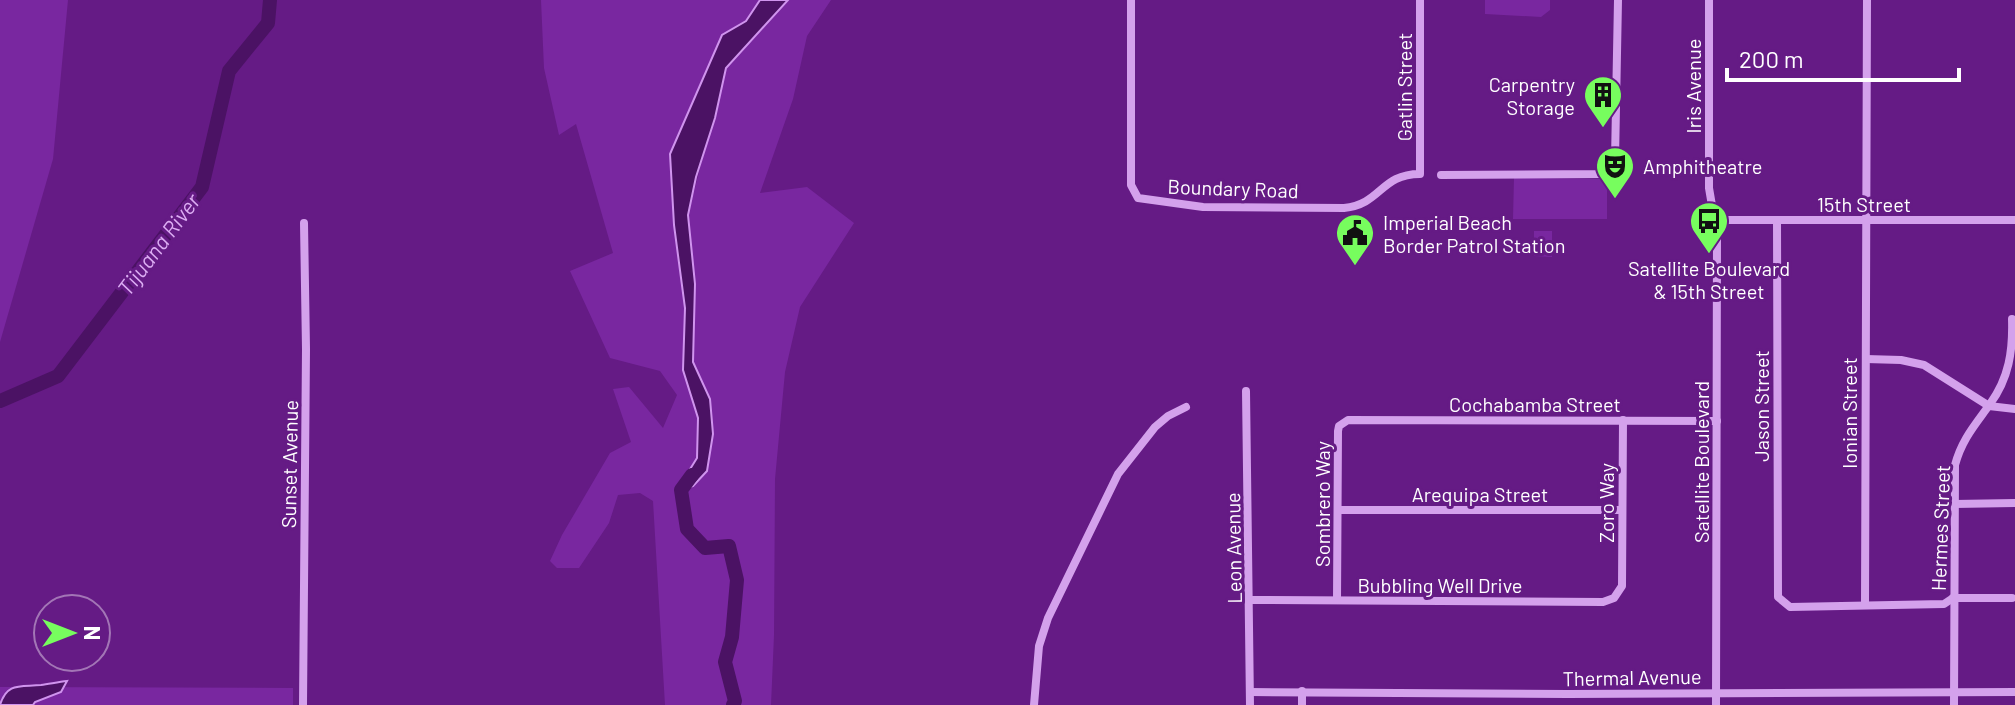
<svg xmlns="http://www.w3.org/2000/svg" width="2015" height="705" font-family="Barlow,sans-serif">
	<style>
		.green { fill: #7927a0 }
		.water { fill: #4b1264; stroke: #d094ee; stroke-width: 2 }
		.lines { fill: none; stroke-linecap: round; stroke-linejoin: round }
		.river { stroke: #4b1264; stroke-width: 14 }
		.minor { stroke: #d4a1ec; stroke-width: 8 }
		.labels { text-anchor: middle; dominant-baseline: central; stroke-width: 6; stroke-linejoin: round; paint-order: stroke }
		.poi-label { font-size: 20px; fill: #fff; stroke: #651b85; text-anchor: start }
		.street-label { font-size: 20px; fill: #fff; stroke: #651b85 }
		.water-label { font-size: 22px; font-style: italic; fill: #dcadf3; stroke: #651b85 }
	</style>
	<rect width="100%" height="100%" fill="#651b85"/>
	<g class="green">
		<path d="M 0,0 L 68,0 L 53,159 L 0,342 Z"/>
		<path d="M 541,0 L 760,0 L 746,21 L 722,35 L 674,225 L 685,308 L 683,370 L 698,418 L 697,458 L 678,488 L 693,486 L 710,399 L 693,362 L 695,284 L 688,215 L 726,67 L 788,0 L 831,0 L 807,36 L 793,99 L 760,193 L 807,187 L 854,223 L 800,307 L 785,372 L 775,479 L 774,635 L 771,705 L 665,705 L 653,501 L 640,493 L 618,495 L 609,523 L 579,568 L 557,568 L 550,561 L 562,535 L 610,453 L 631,442 L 613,389 L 629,387 L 663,428 L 677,395 L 660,371 L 610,358 L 570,271 L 613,253 L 576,124 L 559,135 L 544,68 Z"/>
		<path d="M 1485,0 L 1550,0 L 1550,10 L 1541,17 L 1485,14 Z"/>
		<path d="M 1514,178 L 1607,179 L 1607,219 L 1513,219 Z"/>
		<path d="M 1534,231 L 1552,231 L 1552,257 L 1534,256 Z"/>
		<path d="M 0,687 L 293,688 L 293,705 L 0,705 Z"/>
	</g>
	<g class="water">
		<path d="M 760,0 L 788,0 L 726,68 L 715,118 L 696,177 L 688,215 L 695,284 L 693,362 L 710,399 L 713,434 L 707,471 L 693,486 L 677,490 L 697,458 L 698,418 L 683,370 L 685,308 L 674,225 L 670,154 L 722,35 L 746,21 Z"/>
		<path d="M 67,681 L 61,692 L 35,702 L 33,705 L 0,705 C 7,682 20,687 41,685 C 49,684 58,682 67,681 Z"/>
	</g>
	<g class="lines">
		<g class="river">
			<path d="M 0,401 L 58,376 L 202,187 L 229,71 L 268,23 L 270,0"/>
			<path d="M 692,475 L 681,490 L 687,529 L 705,548 L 729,546 L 737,580 L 732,637 L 725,662 L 735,701 L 733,705"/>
		</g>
		<g class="minor">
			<path d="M 1131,0 L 1131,185 L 1138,198 L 1203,207 L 1344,208 C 1382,204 1380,174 1420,174 L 1420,0"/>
			<path d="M 1709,0 L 1709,188 L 1717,235 L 1716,705"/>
			<path d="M 1441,175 L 1603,174 L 1612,171 L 1615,160 L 1618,0"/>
			<path d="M 1713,220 L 2015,220"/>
			<path d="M 1777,220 L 1778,597 L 1790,607 L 1944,604 L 1953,598"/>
			<path d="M 1866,359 L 1901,360 L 1924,365 L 1989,406 L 2015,409"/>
			<path d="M 1246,391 L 1250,705"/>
			<path d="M 1954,504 L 2015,503"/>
			<path d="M 1338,510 L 1622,510"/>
			<path d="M 1953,598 L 2012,598"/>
			<path d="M 1250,600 L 1603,602 L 1614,598 L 1622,586 L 1623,420"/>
			<path d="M 1337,600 L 1338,431 L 1339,426 L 1348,420 L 1717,421"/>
			<path d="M 1865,605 L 1867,0"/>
			<path d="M 1250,692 L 1568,694 L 2015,692"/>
			<path d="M 303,705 L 306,349 L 304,223"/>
			<path d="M 1034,705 L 1039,646 L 1048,618 L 1118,474 L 1155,427 L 1168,416 L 1186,407"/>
			<path d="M 1302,705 L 1302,691"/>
			<path d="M 1954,705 L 1955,465 C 1962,439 1975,425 1990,404 C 2009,378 2013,351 2012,319"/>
		</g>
	</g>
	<defs>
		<g id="building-pin" transform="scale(2)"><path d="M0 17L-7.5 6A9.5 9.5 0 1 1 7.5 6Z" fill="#77fd5e" stroke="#651b85"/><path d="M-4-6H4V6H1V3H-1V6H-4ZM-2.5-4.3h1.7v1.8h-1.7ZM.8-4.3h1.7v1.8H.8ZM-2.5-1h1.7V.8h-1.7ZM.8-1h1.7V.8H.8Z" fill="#111"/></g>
		<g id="theatre-pin" transform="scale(2)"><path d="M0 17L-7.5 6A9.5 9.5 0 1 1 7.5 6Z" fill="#77fd5e" stroke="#651b85"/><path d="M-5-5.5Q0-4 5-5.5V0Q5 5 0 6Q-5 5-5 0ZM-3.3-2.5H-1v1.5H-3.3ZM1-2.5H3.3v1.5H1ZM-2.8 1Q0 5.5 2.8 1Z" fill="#111"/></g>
		<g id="bus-pin" transform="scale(2)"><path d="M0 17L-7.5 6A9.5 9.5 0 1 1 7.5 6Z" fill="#77fd5e" stroke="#651b85"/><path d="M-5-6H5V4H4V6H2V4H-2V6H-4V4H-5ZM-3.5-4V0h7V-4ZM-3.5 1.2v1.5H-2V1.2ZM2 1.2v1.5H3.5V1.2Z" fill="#111"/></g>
		<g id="civic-pin" transform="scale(2)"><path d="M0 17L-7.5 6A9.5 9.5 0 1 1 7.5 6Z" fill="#77fd5e" stroke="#651b85"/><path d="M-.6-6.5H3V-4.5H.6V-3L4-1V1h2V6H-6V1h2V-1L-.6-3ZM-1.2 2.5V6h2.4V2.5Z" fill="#111"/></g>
	</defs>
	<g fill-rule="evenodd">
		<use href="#building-pin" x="1603" y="95"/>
		<use href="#theatre-pin" x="1615" y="166"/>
		<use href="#bus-pin" x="1709" y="221"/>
		<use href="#civic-pin" x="1355" y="233"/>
	</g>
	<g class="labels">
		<g class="poi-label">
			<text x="1575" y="84" text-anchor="end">Carpentry<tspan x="1575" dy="23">Storage</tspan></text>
			<text x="1643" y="166">Amphitheatre</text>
			<text x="1383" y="222">Imperial Beach<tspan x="1383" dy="23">Border Patrol Station</tspan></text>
			<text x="1709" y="268" text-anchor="middle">Satellite Boulevard<tspan x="1709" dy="23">&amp; 15th Street</tspan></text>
		</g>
		<g class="street-label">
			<text transform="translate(1693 86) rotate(-90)">Iris Avenue</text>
			<text transform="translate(1404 87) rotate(-90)">Gatlin Street</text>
			<text transform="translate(1233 188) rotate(2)">Boundary Road</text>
			<text x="1864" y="204">15th Street</text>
			<text x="1535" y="404">Cochabamba Street</text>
			<text transform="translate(1761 406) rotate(-90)">Jason Street</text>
			<text transform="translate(1849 413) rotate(-90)">Ionian Street</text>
			<text transform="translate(1701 462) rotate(-90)">Satellite Boulevard</text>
			<text transform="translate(289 464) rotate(-89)">Sunset Avenue</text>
			<text x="1480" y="494">Arequipa Street</text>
			<text transform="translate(1606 503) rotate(-90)">Zoro Way</text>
			<text transform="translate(1322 504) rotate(-90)">Sombrero Way</text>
			<text transform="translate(1940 528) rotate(-88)">Hermes Street</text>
			<text transform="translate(1233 548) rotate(-91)">Leon Avenue</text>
			<text x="1440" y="585">Bubbling Well Drive</text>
			<text transform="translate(1632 677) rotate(-1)">Thermal Avenue</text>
		</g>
		<g class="water-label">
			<text transform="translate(158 244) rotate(-53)">Tijuana River</text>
		</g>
	</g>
	<g transform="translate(72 633) rotate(90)"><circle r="38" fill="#651b85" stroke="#a376b6" stroke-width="2"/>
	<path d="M0-6L14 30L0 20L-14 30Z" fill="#77fd5e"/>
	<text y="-12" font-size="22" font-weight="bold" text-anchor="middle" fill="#ffffff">N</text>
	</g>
	<path d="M1727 68v12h232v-12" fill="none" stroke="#ffffff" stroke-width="4"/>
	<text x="1739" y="68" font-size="24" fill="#ffffff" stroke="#651b85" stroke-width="6" paint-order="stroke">200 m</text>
</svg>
